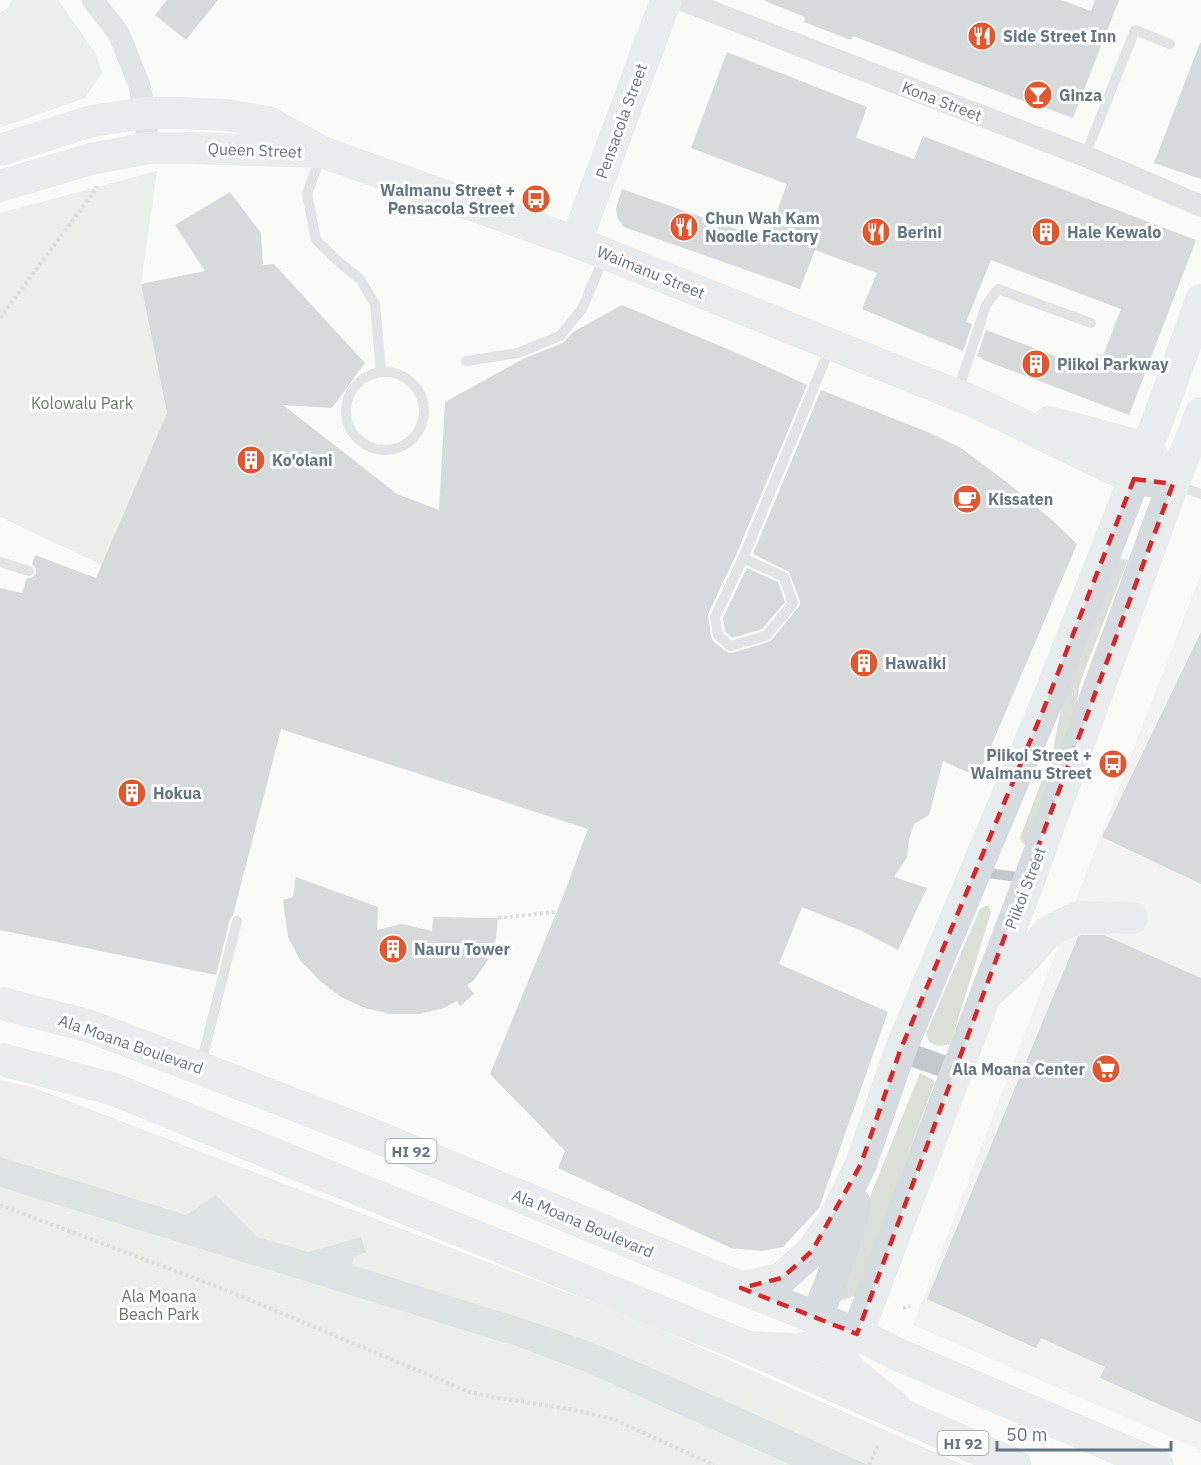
<svg xmlns="http://www.w3.org/2000/svg" width="1201" height="1465" font-family="'IBM Plex Sans',sans-serif">
	<style>
		.built { fill: #e8e9e9 }
		.green { fill: #dadfd7 }
		.water { fill: #bbc7cb }
		.building { fill: #aab3b9 }
		.lines { fill: none; stroke-linecap: round; stroke-linejoin: round }
		.path { stroke: #bbbfc2; stroke-width: 4; stroke-dasharray: 3 3; stroke-linecap: butt }
		.lane { stroke: #c3c8cc; stroke-width: 10 }
		.street { stroke: #c3c8cc; stroke-width: 22 }
		.secondary { stroke: #d6dbdf; stroke-width: 32 }
		.primary { stroke: #d6dbdf; stroke-width: 33 }
		.marked { fill: none; stroke: #d62828; stroke-width: 4.5; stroke-dasharray: 12 8; stroke-linejoin: round }
		.labels { text-anchor: middle; dominant-baseline: central; stroke-width: 6; stroke-linejoin: round; paint-order: stroke }
		.shield { fill: #fff; stroke: #939fa8; stroke-width: 1.5 }
		.shield-label { font-size: 15px; font-weight: bold; fill: #657683 }
		.poi-label { font-size: 16px; font-weight: bold; fill: #657683; stroke: #fff; text-anchor: start }
		.street-label { font-size: 16px; fill: #657683; stroke: #fff }
		.park-label { font-size: 16px; fill: #687a64; stroke: #fff }
	</style>
	<rect width="100%" height="100%" fill="#fafaf8"/>
	<path class="built" d="M 1201,573 L 1201,1450 L 913,1325 Z"/>
	<g class="green">
		<path d="M 11,0 L 58,0 L 96,54 L 102,73 L 85,98 L 11,124 L 0,127 L 0,13 L 9,7 Z"/>
		<path d="M 157,171 L 141,284 L 167,413 L 102,565 L 0,517 L 0,213 Z"/>
		<path d="M 1117,558 L 1128,560 L 1082,677 L 1079,688 L 1076,709 L 1029,841 L 1025,845 L 1022,842 L 1020,838 L 1053,751 L 1062,702 Z"/>
		<path d="M 986,906 L 989,906 L 991,912 L 952,1039 L 949,1044 C 938,1048 925,1045 927,1031 L 980,909 Z"/>
		<path d="M 920,1073 L 935,1081 L 856,1296 L 839,1301 L 848,1251 Z"/>
		<path d="M 0,1080 L 32,1087 L 644,1322 L 963,1465 L 0,1465 Z"/>
	</g>
	<path class="water" d="M 0,1157 L 186,1215 L 216,1195 L 257,1237 L 309,1252 L 361,1237 L 366,1252 L 354,1257 L 352,1265 L 530,1321 L 591,1342 L 645,1365 L 868,1465 L 791,1465 L 588,1373 L 516,1346 L 0,1187 Z"/>
	<g class="building">
		<path d="M 167,0 L 218,0 L 186,40 L 155,15 Z"/>
		<path d="M 765,0 L 1061,0 L 1091,11 L 1095,0 L 1119,0 L 1073,118 L 1035,104 L 1034,105 L 853,36 L 851,40 L 804,22 L 805,17 L 765,1 Z"/>
		<path d="M 1200,43 L 1201,43 L 1201,179 L 1154,163 Z"/>
		<path d="M 727,52 L 867,107 L 856,138 L 914,159 L 923,136 L 1196,240 L 1129,415 L 981,359 L 982,358 L 977,356 L 986,330 L 1090,369 L 1096,353 L 1103,356 L 1121,309 L 991,260 L 966,322 L 972,324 L 963,351 L 862,309 L 877,273 L 815,250 L 800,289 L 624,227 L 618,219 L 616,209 L 622,189 L 767,240 L 787,184 L 691,148 Z"/>
		<path d="M 230,192 L 261,233 L 263,265 L 274,264 L 365,363 L 332,408 L 283,405 L 397,494 L 439,510 L 445,402 L 525,358 L 563,343 L 573,332 L 622,305 L 744,356 L 807,385 L 736,555 L 708,614 L 711,637 L 713,641 L 728,653 L 732,653 L 771,641 L 800,605 L 800,601 L 789,572 L 753,554 L 821,390 L 930,433 L 961,448 L 1008,483 L 1052,520 L 1077,544 L 978,777 L 943,761 L 929,815 L 914,824 L 909,839 L 907,857 L 894,877 L 927,888 L 898,950 L 862,931 L 802,907 L 779,964 L 888,1012 L 819,1208 L 783,1247 L 762,1251 L 731,1248 L 558,1168 L 565,1151 L 490,1074 L 562,899 L 588,829 L 281,729 L 233,915 L 230,919 L 216,975 L 0,930 L 0,588 L 22,593 L 27,578 L 31,578 L 36,574 L 36,569 L 32,564 L 35,555 L 96,578 L 167,413 L 141,284 L 205,271 L 175,225 Z"/>
		<path d="M 747,568 L 778,582 L 785,602 L 762,629 L 732,638 L 725,631 L 723,618 Z"/>
		<path d="M 1201,632 L 1201,884 L 1102,837 Z"/>
		<path d="M 296,877 L 378,907 L 377,930 L 402,924 L 432,931 L 433,917 L 498,918 L 496,938 L 488,960 L 474,980 L 467,985 L 474,994 L 460,1006 L 457,1001 L 444,1008 L 419,1014 L 390,1014 L 365,1008 L 341,997 L 320,981 L 300,960 L 288,937 L 283,900 L 293,897 Z"/>
		<path d="M 1081,935 L 1104,935 L 1201,978 L 1201,1423 L 1100,1378 L 1105,1367 L 1041,1338 L 1036,1348 L 927,1299 L 1078,937 Z"/>
	</g>
	<g class="lines">
		<g class="path">
			<path d="M 0,318 L 96,189 L 96,186"/>
			<path d="M 498,918 L 556,912"/>
			<path d="M 0,1205 L 231,1292 L 469,1392 L 498,1398 L 569,1409 L 613,1419 L 714,1465"/>
			<path d="M 903,1308 L 910,1306"/>
			<path d="M 869,1465 L 879,1444"/>
		</g>
		<g class="lane">
			<path d="M 321,155 L 307,194 L 316,240 L 339,262 L 360,279 L 375,304 L 381,371"/>
			<path d="M 1085,156 L 1135,30 L 1170,44"/>
			<path d="M 466,361 L 518,353 L 560,336 L 582,309 L 604,257"/>
			<circle cx="385" cy="411" r="39"/>
			<path d="M 958,391 L 986,305 L 998,289 L 1091,323"/>
			<path d="M 1176,485 L 1201,494"/>
			<path d="M 743,558 L 784,577 L 793,603 L 766,636 L 730,646 L 718,635 L 715,617 L 743,558 L 831,346"/>
			<path d="M 0,562 L 29,571"/>
			<path d="M 979,872 L 1026,878"/>
			<path d="M 201,1064 L 237,921"/>
		</g>
		<g class="street">
			<path d="M 93,0 L 119,34 L 139,84 L 145,113 L 148,148"/>
			<path d="M 682,0 L 1085,156 L 1201,206"/>
			<path d="M 900,1051 L 957,1071"/>
		</g>
		<g class="secondary">
			<path d="M 0,150 L 92,121 L 145,113 L 181,113 L 225,115 L 268,122 L 322,152 L 576,242 L 977,403 L 1134,479 L 1173,484"/>
			<path d="M 0,186 L 91,159 L 148,148 L 189,148 L 318,152"/>
			<path d="M 576,242 L 666,0"/>
			<path d="M 1049,422 L 1147,448 L 1158,464"/>
			<path d="M 987,994 L 1019,965 L 1048,932 L 1077,917 L 1132,918"/>
			<path d="M 855,1203 L 853,1216 L 830,1284 L 816,1318 L 829,1344 L 853,1373 L 895,1407"/>
			<path d="M 741,1288 L 782,1278 L 812,1251 L 833,1221 L 861,1164 L 900,1051 L 1047,701 L 1134,479 L 1147,448 L 1173,379 L 1201,300"/>
			<path d="M 748,1347 L 799,1349 L 829,1344 L 857,1334 L 1030,878 L 1173,484 L 1201,413"/>
		</g>
		<g class="primary">
			<path d="M 0,1003 L 89,1026 L 244,1085 L 375,1136 L 741,1288 L 857,1334 L 899,1355 L 1157,1465"/>
			<path d="M 0,1059 L 113,1089 L 747,1347 L 1015,1465"/>
		</g>
	</g>
	<path d="M0 0H1201V1465H0ZM 1134,479 L 1173,484 L 857,1334 L 741,1288 L 782,1278 L 812,1251 L 861,1164 L 900,1051 L 1047,701 Z" fill="#fafaf8" fill-opacity=".55" fill-rule="evenodd"/>
	<path class="marked" d="M 1134,479 L 1173,484 L 857,1334 L 741,1288 L 782,1278 L 812,1251 L 861,1164 L 900,1051 L 1047,701 Z"/>
	<defs>
		<g id="restaurant-disc" transform="scale(1.5)"><circle r="9.5" fill="#e4572e" stroke="#fff"/><path d="M-5-6h1v4h1v-4h1v4h1v-4h1v5L-1.5 .5V6h-2V.5L-5-1ZM5-6V6H3V1.5H1.5Q1.5-4 5-6Z" fill="#fff"/></g>
		<g id="bar-disc" transform="scale(1.5)"><circle r="9.5" fill="#e4572e" stroke="#fff"/><path d="M-6-5H6L.8 .8V4.5H3.5V6h-7V4.5H-.8V.8Z" fill="#fff"/></g>
		<g id="bus-disc" transform="scale(1.5)"><circle r="9.5" fill="#e4572e" stroke="#fff"/><path d="M-5-6H5V4H4V6H2V4H-2V6H-4V4H-5ZM-3.5-4V0h7V-4ZM-3.5 1.2v1.5H-2V1.2ZM2 1.2v1.5H3.5V1.2Z" fill="#fff"/></g>
		<g id="building-disc" transform="scale(1.5)"><circle r="9.5" fill="#e4572e" stroke="#fff"/><path d="M-4-6H4V6H1V3H-1V6H-4ZM-2.5-4.3h1.7v1.8h-1.7ZM.8-4.3h1.7v1.8H.8ZM-2.5-1h1.7V.8h-1.7ZM.8-1h1.7V.8H.8Z" fill="#fff"/></g>
		<g id="cafe-disc" transform="scale(1.5)"><circle r="9.5" fill="#e4572e" stroke="#fff"/><path d="M-5.5-4.5H6V0H3Q3 3.5 0 3.5H-2.5Q-5.5 3.5-5.5 0ZM3-3.2v2h1.7v-2ZM-6 4.5H4V6H-6Z" fill="#fff"/></g>
		<g id="supermarket-disc" transform="scale(1.5)"><circle r="9.5" fill="#e4572e" stroke="#fff"/><path d="M-6-5.5h2.5l.6 2H6L4.5 2H-2.5L-4.4-4H-6ZM-1.5 3.2a1.3 1.3 0 1 0 .1 0ZM3 3.2a1.3 1.3 0 1 0 .1 0Z" fill="#fff"/></g>
	</defs>
	<g fill-rule="evenodd">
		<use href="#restaurant-disc" x="982" y="36"/>
		<use href="#bar-disc" x="1038" y="95"/>
		<use href="#bus-disc" x="536" y="199"/>
		<use href="#restaurant-disc" x="684" y="227"/>
		<use href="#restaurant-disc" x="876" y="232"/>
		<use href="#building-disc" x="1046" y="232"/>
		<use href="#building-disc" x="1036" y="364"/>
		<use href="#building-disc" x="251" y="460"/>
		<use href="#cafe-disc" x="967" y="499"/>
		<use href="#building-disc" x="864" y="663"/>
		<use href="#bus-disc" x="1113" y="764"/>
		<use href="#building-disc" x="132" y="793"/>
		<use href="#building-disc" x="393" y="949"/>
		<use href="#supermarket-disc" x="1106" y="1069"/>
	</g>
	<g class="labels">
		<g class="shield">
			<rect x="385.5" y="1139" width="51" height="24" rx="4.5"/>
			<rect x="937.5" y="1431" width="51" height="24" rx="4.5"/>
		</g>
		<g class="shield-label">
			<text x="411" y="1151">HI 92</text>
			<text x="963" y="1443">HI 92</text>
		</g>
		<g class="poi-label">
			<text x="1003" y="36">Side Street Inn</text>
			<text x="1059" y="95">Ginza</text>
			<text x="515" y="190" text-anchor="end">Waimanu Street +<tspan x="515" dy="18">Pensacola Street</tspan></text>
			<text x="705" y="218">Chun Wah Kam<tspan x="705" dy="18">Noodle Factory</tspan></text>
			<text x="897" y="232">Berini</text>
			<text x="1067" y="232">Hale Kewalo</text>
			<text x="1057" y="364">Piikoi Parkway</text>
			<text x="272" y="460">Ko'olani</text>
			<text x="988" y="499">Kissaten</text>
			<text x="885" y="663">Hawaiki</text>
			<text x="1092" y="755" text-anchor="end">Piikoi Street +<tspan x="1092" dy="18">Waimanu Street</tspan></text>
			<text x="153" y="793">Hokua</text>
			<text x="414" y="949">Nauru Tower</text>
			<text x="1085" y="1069" text-anchor="end">Ala Moana Center</text>
		</g>
		<g class="street-label">
			<text transform="translate(942 101) rotate(21)">Kona Street</text>
			<text transform="translate(621 121) rotate(-70)">Pensacola Street</text>
			<text transform="translate(255 150) rotate(2)">Queen Street</text>
			<text transform="translate(651 272) rotate(22)">Waimanu Street</text>
			<text transform="translate(1025 888) rotate(-69)">Piikoi Street</text>
			<text transform="translate(131 1044) rotate(19)">Ala Moana Boulevard</text>
			<text transform="translate(583 1223) rotate(23)">Ala Moana Boulevard</text>
		</g>
		<g class="park-label">
			<text x="82" y="403">Kolowalu Park</text>
			<text x="159" y="1296">Ala Moana<tspan x="159" dy="18">Beach Park</tspan></text>
		</g>
	</g>
	<path d="M997 1441v9h174v-9" fill="none" stroke="#657683" stroke-width="3"/>
	<text x="1006" y="1441" font-size="18" fill="#657683" stroke="#ffffff" stroke-width="4.5" paint-order="stroke">50 m</text>
</svg>
